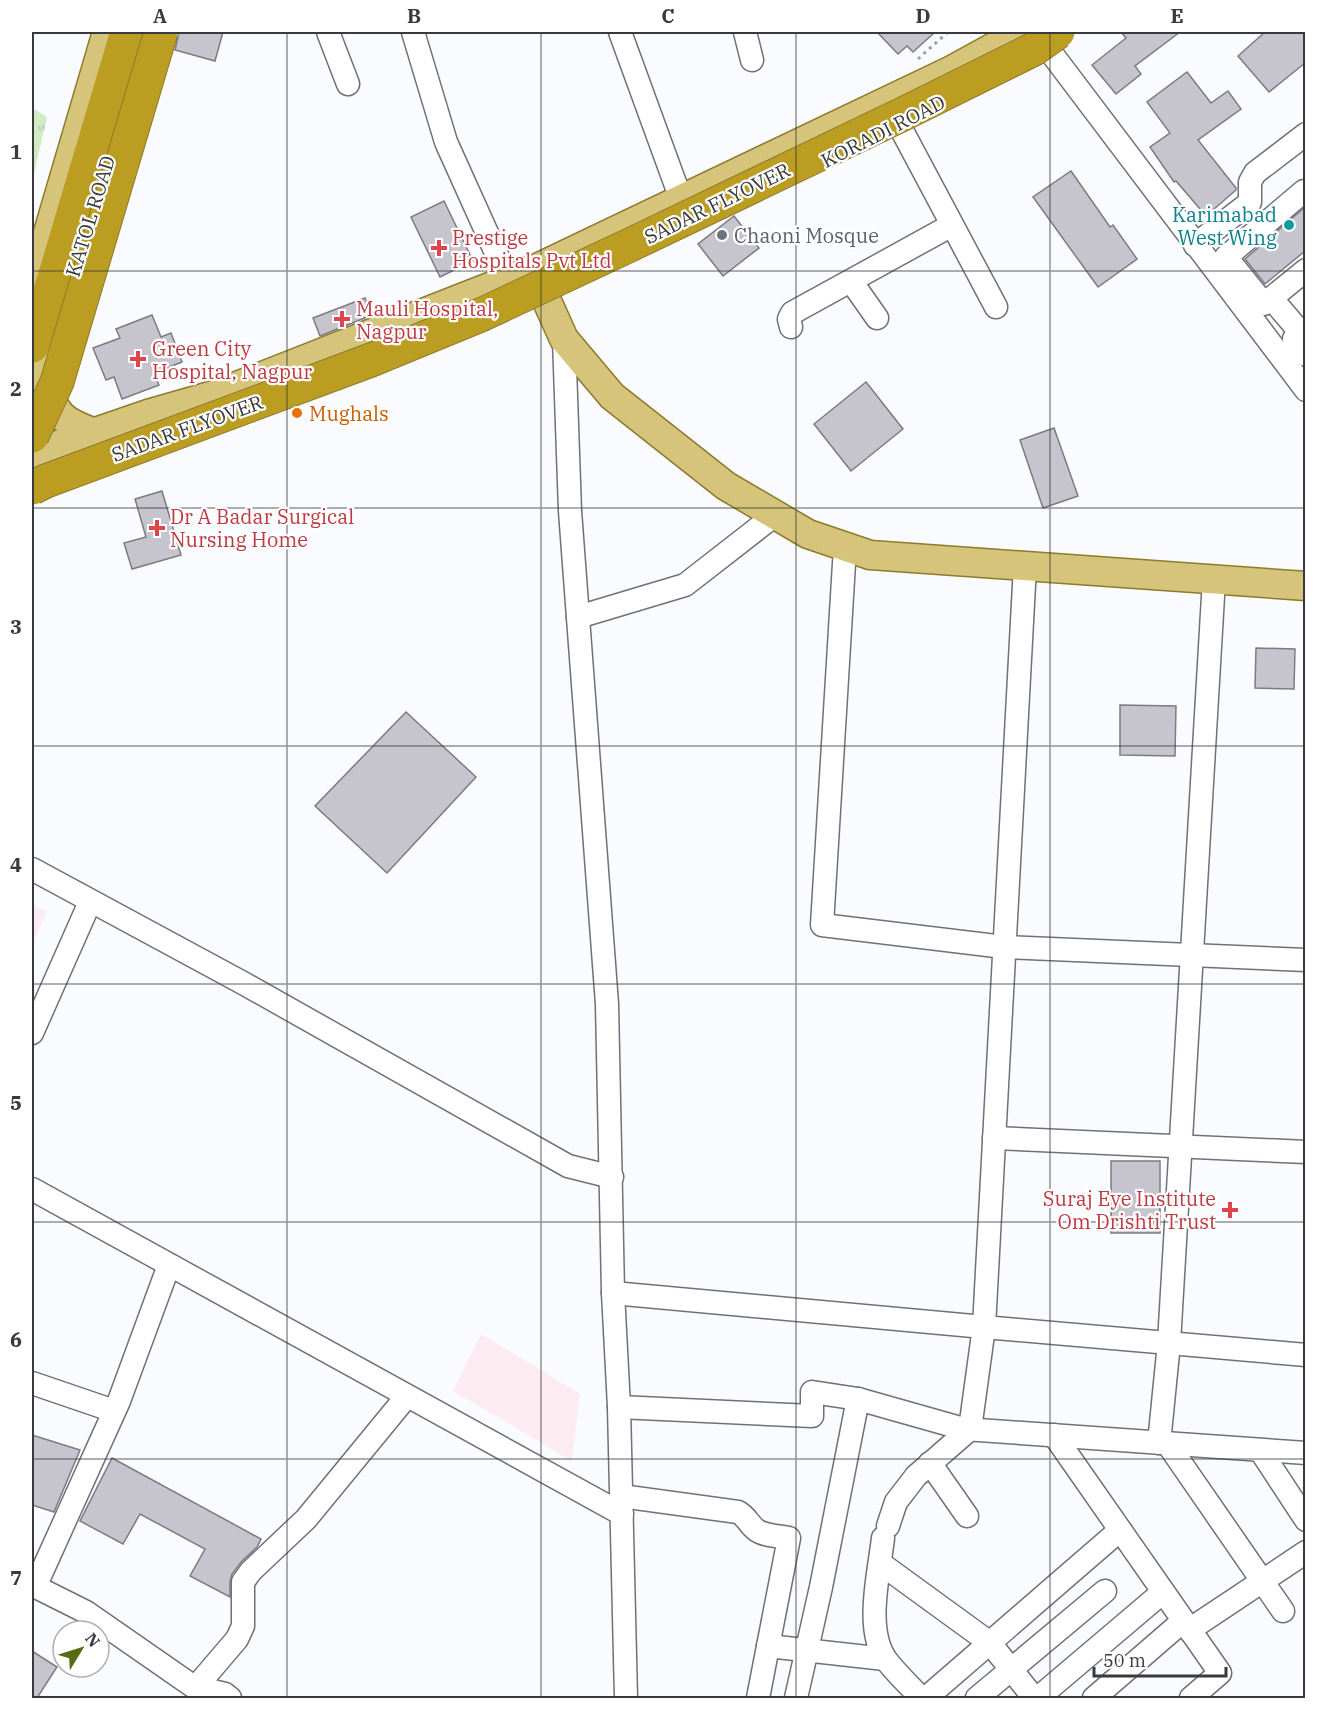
<svg xmlns="http://www.w3.org/2000/svg" width="1337" height="1730" font-family="'IBM Plex Serif',serif">
	<style>
		.education { fill: #fcecf1 }
		.grass { fill: url(#grass-tufts) }
		.building { fill: #c6c5cd; stroke: #7c7b83; stroke-width: 1.5 }
		.lines { fill: none; stroke-linecap: round; stroke-linejoin: round }
		.minor-casing { stroke: #6e7177; stroke-width: 25 }
		.major-casing { stroke: #8d7a2b; stroke-width: 31 }
		.highway-casing { stroke: #8d7a2b; stroke-width: 35 }
		.path { stroke: #9c9ea1; stroke-width: 3; stroke-dasharray: 3 4.5; stroke-linecap: butt }
		.minor { stroke: #fff; stroke-width: 22 }
		.major { stroke: #d6c47a; stroke-width: 28 }
		.highway { stroke: #bb9d22; stroke-width: 33 }
		.highway-bridge-casing { stroke: #8d7a2b; stroke-width: 35; stroke-linecap: butt }
		.highway-bridge { stroke: #bb9d22; stroke-width: 33 }
		.grid { fill: none; stroke: #383a3d; stroke-width: 1.5; stroke-opacity: 0.55 }
		.culture-dot { fill: #0f9aa8; stroke: #fff; stroke-width: 2 }
		.worship-dot { fill: #6b7280; stroke: #fff; stroke-width: 2 }
		.health-dot { fill: #e0444e; stroke: #fff; stroke-width: 2 }
		.food-dot { fill: #e8710a; stroke: #fff; stroke-width: 2 }
		.labels { text-anchor: middle; dominant-baseline: central; stroke-width: 4.5; stroke-linejoin: round; paint-order: stroke }
		.street-label { font-size: 20px; fill: #383a3d; stroke: #fff }
		.culture-label { font-size: 20px; fill: #0d838f; stroke: #fff; text-anchor: end }
		.worship-label { font-size: 20px; fill: #5b616d; stroke: #fff; text-anchor: start }
		.health-label { font-size: 20px; fill: #be3a42; stroke: #fff; text-anchor: start }
		.food-label { font-size: 20px; fill: #c56008; stroke: #fff; text-anchor: start }
		.neatline { fill: none; stroke: #383a3d; stroke-width: 2 }
		.grid-label { font-size: 20px; text-anchor: middle; font-weight: bold; fill: #383a3d }
	</style>
	<defs>
		<pattern id="grass-tufts" width="24" height="20" patternUnits="userSpaceOnUse" patternTransform="scale(1.5)"><rect width="24" height="20" fill="#d0ebc3"/><path d="M3 7l-1-3M5 7V3M7 7l1-3M15 17l-1-3M17 17v-4M19 17l1-3" fill="none" stroke="#b3caa8"/></pattern>
	</defs>
	<rect width="100%" height="100%" fill="#fafbfe"/>
	<g class="education">
		<path d="M 32,904 L 47,912 L 32,944 Z"/>
		<path d="M 481,1334 L 580,1394 L 572,1461 L 453,1391 Z"/>
	</g>
	<path class="grass" d="M 32,108 L 47,117 L 32,182 Z"/>
	<g class="building">
		<path d="M 179,32 L 223,32 L 215,61 L 175,50 Z"/>
		<path d="M 877,32 L 935,32 L 913,52 L 907,46 L 898,54 Z"/>
		<path d="M 1121,32 L 1180,32 L 1135,66 L 1141,74 L 1116,94 L 1092,65 L 1126,38 Z"/>
		<path d="M 1265,32 L 1305,32 L 1305,63 L 1269,92 L 1238,56 Z"/>
		<path d="M 1187,72 L 1211,103 L 1228,91 L 1241,109 L 1198,140 L 1236,188 L 1236,190 L 1206,216 L 1176,181 L 1174,182 L 1150,147 L 1170,133 L 1147,102 Z"/>
		<path d="M 1071,171 L 1110,227 L 1113,225 L 1137,259 L 1098,287 L 1033,197 Z"/>
		<path d="M 444,201 L 473,261 L 440,277 L 411,217 Z"/>
		<path d="M 1305,207 L 1305,251 L 1265,284 L 1245,259 Z"/>
		<path d="M 734,216 L 759,248 L 723,276 L 698,244 Z"/>
		<path d="M 365,298 L 372,315 L 320,336 L 313,318 Z"/>
		<path d="M 152,315 L 161,337 L 171,333 L 182,362 L 154,373 L 159,385 L 122,399 L 114,377 L 106,380 L 93,348 L 120,338 L 116,329 Z"/>
		<path d="M 866,382 L 903,429 L 851,471 L 814,424 Z"/>
		<path d="M 1054,428 L 1078,496 L 1043,508 L 1020,440 Z"/>
		<path d="M 162,491 L 181,555 L 132,569 L 124,543 L 146,537 L 135,499 Z"/>
		<path d="M 1256,648 L 1295,649 L 1294,689 L 1255,688 Z"/>
		<path d="M 1120,705 L 1176,706 L 1175,756 L 1120,755 Z"/>
		<path d="M 406,712 L 476,777 L 387,873 L 315,806 Z"/>
		<rect x="1111" y="1161" width="49" height="72"/>
		<path d="M 32,1435 L 80,1450 L 54,1512 L 32,1505 Z"/>
		<path d="M 112,1458 L 261,1539 L 257,1547 L 242,1561 L 232,1574 L 230,1582 L 230,1597 L 190,1576 L 205,1549 L 140,1514 L 123,1544 L 80,1521 Z"/>
		<path d="M 32,1651 L 57,1667 L 37,1698 L 32,1698 Z"/>
	</g>
	<g class="lines">
		<g class="minor-casing">
			<g id="minor">
				<path d="M 328,32 L 348,84"/>
				<path d="M 413,32 L 446,142 L 515,295"/>
				<path d="M 620,32 L 686,213"/>
				<path d="M 745,32 L 752,60"/>
				<path d="M 1049,50 L 1306,390"/>
				<path d="M 898,123 L 996,307"/>
				<path d="M 1304,191 L 1226,257 L 1264,304 L 1306,270"/>
				<path d="M 1195,245 L 1244,207 L 1250,202 L 1250,182 L 1255,173 L 1306,134"/>
				<path d="M 851,281 L 877,318"/>
				<path d="M 1271,298 L 1301,333"/>
				<path d="M 791,327 L 789,319 L 792,313 L 952,225"/>
				<path d="M 564,339 L 570,511 L 607,1004 L 613,1293 L 619,1407 L 626,1698"/>
				<path d="M 1294,339 L 1306,355"/>
				<path d="M 845,547 L 822,925 L 1004,947 L 1306,960"/>
				<path d="M 1025,566 L 984,1327 L 1306,1355"/>
				<path d="M 578,617 L 685,585 L 775,515"/>
				<path d="M 32,869 L 243,983 L 568,1166 L 612,1177"/>
				<path d="M 32,1033 L 90,902"/>
				<path d="M 994,1138 L 1306,1152"/>
				<path d="M 32,1189 L 622,1514"/>
				<path d="M 613,1293 L 984,1327 L 970,1429 L 916,1476 L 896,1502 L 888,1526"/>
				<path d="M 32,1383 L 114,1411"/>
				<path d="M 619,1407 L 812,1416 L 812,1392 L 858,1399 L 964,1429 L 1306,1453"/>
				<path d="M 1054,1435 L 1220,1673 L 1191,1698"/>
				<path d="M 1159,1443 L 1169,1343 L 1214,579"/>
				<path d="M 1167,1443 L 1283,1611"/>
				<path d="M 1260,1450 L 1306,1520"/>
				<path d="M 930,1463 L 967,1516"/>
				<path d="M 621,1496 L 738,1512 C 746,1516 749,1524 755,1529 C 763,1536 778,1536 789,1538 L 758,1698"/>
				<path d="M 883,1538 C 879,1574 864,1631 887,1661 C 897,1674 910,1686 921,1698"/>
				<path d="M 880,1563 L 990,1643 L 1034,1698"/>
				<path d="M 32,1585 L 86,1612 L 207,1696"/>
				<path d="M 35,1587 L 119,1401 L 169,1265"/>
				<path d="M 1191,1632 L 1192,1628 L 1306,1552"/>
				<path d="M 768,1646 L 885,1659"/>
				<path d="M 230,1698 L 225,1694 L 196,1687 L 237,1639 L 243,1626 L 243,1582 L 251,1571 L 306,1519 L 407,1396"/>
				<path d="M 796,1698 L 821,1587 L 858,1399"/>
				<path d="M 926,1698 L 1120,1530"/>
				<path d="M 977,1698 L 1105,1591"/>
				<path d="M 1038,1698 L 1163,1592"/>
				<path d="M 1094,1698 L 1183,1621"/>
			</g>
		</g>
		<g class="major-casing">
			<g id="major">
				<path d="M 533,270 L 564,339 L 612,396 L 726,486 L 808,534 L 870,555 L 1306,586"/>
				<path d="M 32,287 L 107,32"/>
				<path d="M 42,382 C 58,415 59,420 95,433"/>
				<path d="M 32,401 L 67,289"/>
				<path d="M 32,454 L 148,414 L 214,395 L 533,270 L 950,71 L 1021,32"/>
			</g>
		</g>
		<g class="highway-casing">
			<path id="highway" d="M 32,346 L 54,278 L 127,32"/>
		</g>
		<path class="path" d="M 918,59 L 948,32"/>
		<use href="#minor" class="minor"/>
		<use href="#major" class="major"/>
		<use href="#highway" class="highway"/>
		<g class="highway-bridge-casing">
			<g id="highway-bridge">
				<path d="M 32,436 L 57,382 L 161,32"/>
				<path d="M 32,488 L 46,481 L 371,360 L 483,314 L 630,245 L 901,115 L 1034,49 L 1058,32"/>
			</g>
		</g>
		<use href="#highway-bridge" class="highway-bridge"/>
	</g>
	<path class="grid" d="M 287,32 L 287,1698M 541,32 L 541,1698M 796,32 L 796,1698M 1050,32 L 1050,1698M 32,271 L 1306,271M 32,508 L 1306,508M 32,746 L 1306,746M 32,984 L 1306,984M 32,1222 L 1306,1222M 32,1459 L 1306,1459"/>
	<circle class="culture-dot" cx="1289" cy="225" r="6"/>
	<circle class="worship-dot" cx="722" cy="235" r="6"/>
	<g class="health-dot">
		<path d="M436 239h6v6h6v6h-6v6h-6v-6h-6v-6h6z"/>
		<path d="M339 310h6v6h6v6h-6v6h-6v-6h-6v-6h6z"/>
		<path d="M135 350h6v6h6v6h-6v6h-6v-6h-6v-6h6z"/>
		<path d="M154 519h6v6h6v6h-6v6h-6v-6h-6v-6h6z"/>
		<path d="M1227 1201h6v6h6v6h-6v6h-6v-6h-6v-6h6z"/>
	</g>
	<circle class="food-dot" cx="297" cy="413" r="6"/>
	<g class="labels">
		<g class="street-label">
			<text transform="translate(883 131) rotate(-27)">KORADI ROAD</text>
			<text transform="translate(717 203) rotate(-26)">SADAR FLYOVER</text>
			<text transform="translate(90 216) rotate(-73)">KATOL ROAD</text>
			<text transform="translate(187 428) rotate(-20)">SADAR FLYOVER</text>
		</g>
		<g class="culture-label">
			<text x="1277" y="214">Karimabad<tspan x="1277" dy="23">West Wing</tspan></text>
		</g>
		<g class="worship-label">
			<text x="734" y="235">Chaoni Mosque</text>
		</g>
		<g class="health-label">
			<text x="452" y="237">Prestige<tspan x="452" dy="23">Hospitals Pvt Ltd</tspan></text>
			<text x="356" y="308">Mauli Hospital,<tspan x="356" dy="23">Nagpur</tspan></text>
			<text x="152" y="348">Green City<tspan x="152" dy="23">Hospital, Nagpur</tspan></text>
			<text x="170" y="516">Dr A Badar Surgical<tspan x="170" dy="23">Nursing Home</tspan></text>
			<text x="1216" y="1198" text-anchor="end">Suraj Eye Institute<tspan x="1216" dy="23">Om Drishti Trust</tspan></text>
		</g>
		<g class="food-label">
			<text x="309" y="413">Mughals</text>
		</g>
	</g>
	<rect width="1337" height="1730" fill="none" stroke="#ffffff" stroke-width="66"/>
	<g transform="translate(81 1649) rotate(52)"><circle r="28" fill="#ffffff" stroke="#afb0b1" stroke-width="1.5"/>
	<path d="M0-4.5L10 22L0 15L-10 22Z" fill="#596a15"/>
	<text y="-9" font-size="16" font-weight="bold" text-anchor="middle" fill="#383a3d">N</text>
	</g>
	<path d="M1094 1667v9h132v-9" fill="none" stroke="#383a3d" stroke-width="3"/>
	<text x="1103" y="1667" font-size="18" fill="#383a3d" stroke="#ffffff" stroke-width="4.5" paint-order="stroke">50 m</text>
	<rect x="33" y="33" width="1271" height="1664" class="neatline"/>
	<g class="grid-label">
		<text x="160" y="23">A</text>
		<text x="414" y="23">B</text>
		<text x="668" y="23">C</text>
		<text x="923" y="23">D</text>
		<text x="1177" y="23">E</text>
		<text x="16" y="159">1</text>
		<text x="16" y="396">2</text>
		<text x="16" y="634">3</text>
		<text x="16" y="872">4</text>
		<text x="16" y="1110">5</text>
		<text x="16" y="1347">6</text>
		<text x="16" y="1585">7</text>
	</g>
</svg>
